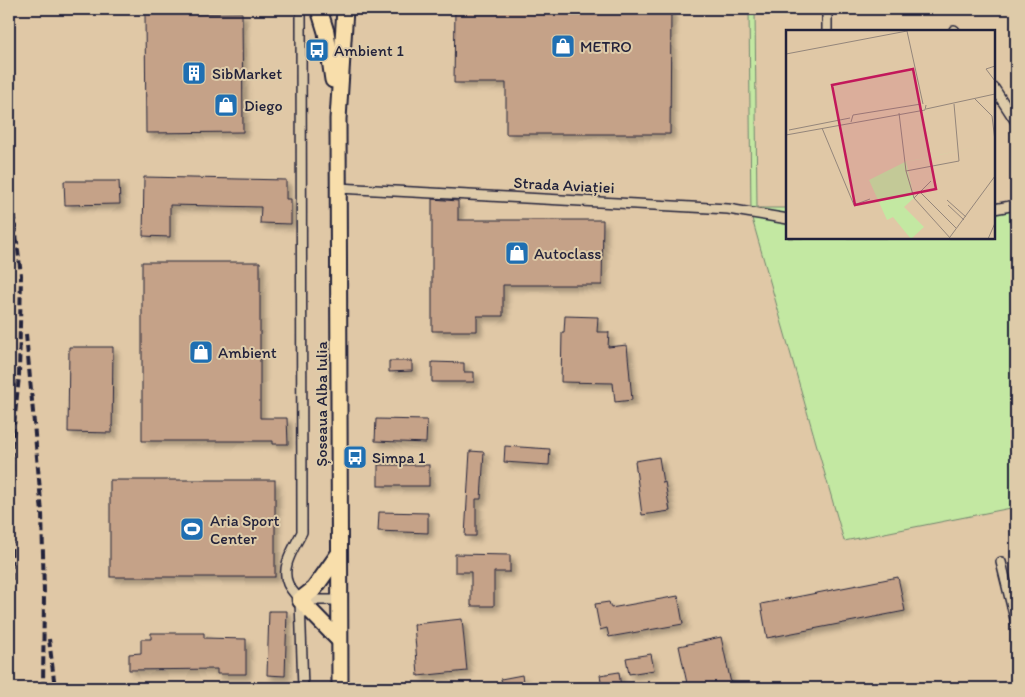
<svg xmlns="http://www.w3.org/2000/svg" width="1025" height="697" font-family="Itim,sans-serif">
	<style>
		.green { fill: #c3e8a2; stroke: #72856e }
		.building { fill: #c5a288; stroke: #22223b; filter: url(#shadow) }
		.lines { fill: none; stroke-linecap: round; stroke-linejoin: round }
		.street-casing { stroke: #22223b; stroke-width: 12 }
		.primary-casing { stroke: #22223b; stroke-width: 19 }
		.street { stroke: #decba9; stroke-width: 9 }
		.primary { stroke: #f8deab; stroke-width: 15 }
		.rail { stroke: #22223b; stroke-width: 4; stroke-dasharray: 8 4; stroke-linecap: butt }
		.labels { text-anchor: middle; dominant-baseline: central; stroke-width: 4; stroke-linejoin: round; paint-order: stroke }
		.poi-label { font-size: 16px; fill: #22223b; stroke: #decba9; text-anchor: start }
		.street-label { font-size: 16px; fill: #22223b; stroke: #decba9 }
		.inset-road { fill: none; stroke: #94867b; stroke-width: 1 }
		.view { fill: #c2185b; fill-opacity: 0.15; stroke: #c2185b; stroke-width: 2.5 }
		.inset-edge { fill: none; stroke: #22223b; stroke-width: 2.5 }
	</style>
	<defs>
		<filter id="shadow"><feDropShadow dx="4.5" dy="4.5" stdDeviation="2.5" flood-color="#0004"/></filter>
	</defs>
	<rect width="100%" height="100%" fill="#e0c8a6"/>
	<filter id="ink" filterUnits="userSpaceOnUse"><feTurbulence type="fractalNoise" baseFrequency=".02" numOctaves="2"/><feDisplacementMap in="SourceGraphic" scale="10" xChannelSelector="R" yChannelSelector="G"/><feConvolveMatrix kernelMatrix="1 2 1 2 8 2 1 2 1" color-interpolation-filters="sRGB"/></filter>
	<g filter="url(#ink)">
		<path class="green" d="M 749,9 L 755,9 L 757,208 L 787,208 L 788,238 L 994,238 L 994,203 L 1016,203 L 1016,507 L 844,541 L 751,215 Z"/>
		<g class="building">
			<path d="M 455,9 L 671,9 L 670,134 L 506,134 L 506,83 L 454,83 Z"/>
			<path d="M 242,13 L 243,132 L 146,133 L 145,14 Z"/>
			<path d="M 144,177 L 286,180 L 286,199 L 291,199 L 291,224 L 260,223 L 261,207 L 170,205 L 170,237 L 143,236 Z"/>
			<path d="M 64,181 L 119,181 L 120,204 L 65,205 Z"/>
			<path d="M 432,199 L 458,201 L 458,220 L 603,220 L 602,285 L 503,285 L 503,316 L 477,316 L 477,331 L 432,331 Z"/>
			<path d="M 142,262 L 260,262 L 260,418 L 287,418 L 288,444 L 273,444 L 273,441 L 142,441 Z"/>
			<path d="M 565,316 L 598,317 L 597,332 L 609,332 L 608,347 L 627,345 L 632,400 L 615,402 L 613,383 L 561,382 L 562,332 L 564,332 Z"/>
			<path d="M 69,347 L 113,347 L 112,433 L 68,432 Z"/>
			<path d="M 389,361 L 412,361 L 412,371 L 389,372 Z"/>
			<path d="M 432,362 L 464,363 L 464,372 L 474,372 L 474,382 L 432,382 Z"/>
			<path d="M 376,419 L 427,420 L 426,443 L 375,441 Z"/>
			<path d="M 505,446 L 550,449 L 549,465 L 504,462 Z"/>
			<path d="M 470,451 L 484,452 L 481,499 L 476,499 L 476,536 L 465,536 Z"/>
			<path d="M 659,457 L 663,483 L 665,482 L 670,511 L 642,515 L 635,461 Z"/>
			<rect x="378" y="465" width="51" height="21"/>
			<rect x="110" y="480" width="165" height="97"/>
			<path d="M 379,512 L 428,513 L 428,533 L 378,531 Z"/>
			<path d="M 455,554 L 510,555 L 510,572 L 494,572 L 494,606 L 471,606 L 471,572 L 455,572 Z"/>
			<path d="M 898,577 L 905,611 L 767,638 L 761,604 Z"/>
			<path d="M 678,596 L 683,624 L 609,637 L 607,628 L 600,630 L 595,604 L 609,602 L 611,608 Z"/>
			<path d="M 269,611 L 287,611 L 285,676 L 267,675 Z"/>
			<path d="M 462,619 L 467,671 L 418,676 L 414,624 Z"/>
			<path d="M 151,633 L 204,633 L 204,638 L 246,639 L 246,674 L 217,674 L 217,669 L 129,670 L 129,654 L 141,653 L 141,639 L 151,639 Z"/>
			<path d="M 721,637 L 732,688 L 688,688 L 679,646 Z"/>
			<path d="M 651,654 L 654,670 L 629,674 L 626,658 Z"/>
			<path d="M 619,672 L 621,688 L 602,688 L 600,675 Z"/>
			<path d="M 522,675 L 524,688 L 503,688 L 501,679 Z"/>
		</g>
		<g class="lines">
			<g class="street-casing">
				<g id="street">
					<path d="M 301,9 L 302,532 C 295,547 280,566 288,584 C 291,590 296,595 300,600 L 339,600"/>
					<path d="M 827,9 L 827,31"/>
					<path d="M 954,30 L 955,31"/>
					<path d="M 994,88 L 1016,122"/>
					<path d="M 338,188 L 728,209 L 788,219"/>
					<path d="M 994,209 L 1016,205"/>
					<path d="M 1001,562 L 1016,623"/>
					<path d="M 300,601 L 303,688"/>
				</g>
			</g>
			<g class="primary-casing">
				<g id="primary">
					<path d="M 319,9 L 326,32 L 333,80"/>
					<path d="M 338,555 L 314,589 L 300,600 L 339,640"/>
					<path d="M 340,688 L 338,119 L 345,9"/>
				</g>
			</g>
			<use href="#street" class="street"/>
			<use href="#primary" class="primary"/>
			<g class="rail">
				<path d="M 9,177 L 21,275 L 19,376 L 12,445 L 11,688"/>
				<path d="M 26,334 L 42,513 L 44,594 L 43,688"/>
				<path d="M 49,639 L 55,688"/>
			</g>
		</g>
	</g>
	<defs>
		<g id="shop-square" transform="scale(1.25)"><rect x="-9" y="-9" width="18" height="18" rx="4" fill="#1f6fb2" stroke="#decba9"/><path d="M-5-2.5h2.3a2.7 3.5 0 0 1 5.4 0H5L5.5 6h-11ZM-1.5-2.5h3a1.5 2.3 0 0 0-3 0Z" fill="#fff"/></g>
		<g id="bus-square" transform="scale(1.25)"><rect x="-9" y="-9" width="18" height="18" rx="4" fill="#1f6fb2" stroke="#decba9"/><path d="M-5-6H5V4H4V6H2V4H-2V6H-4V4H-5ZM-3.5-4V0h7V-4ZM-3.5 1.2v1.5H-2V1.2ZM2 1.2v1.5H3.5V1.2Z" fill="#fff"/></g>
		<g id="building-square" transform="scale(1.25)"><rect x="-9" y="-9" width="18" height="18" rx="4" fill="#1f6fb2" stroke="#decba9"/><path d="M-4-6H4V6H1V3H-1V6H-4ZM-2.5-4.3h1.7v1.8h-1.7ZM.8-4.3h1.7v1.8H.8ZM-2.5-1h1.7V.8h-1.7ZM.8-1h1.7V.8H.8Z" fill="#fff"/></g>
		<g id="stadium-square" transform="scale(1.25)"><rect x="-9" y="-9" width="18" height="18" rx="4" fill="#1f6fb2" stroke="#decba9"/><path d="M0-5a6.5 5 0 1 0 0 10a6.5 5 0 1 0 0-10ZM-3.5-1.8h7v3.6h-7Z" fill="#fff"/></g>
	</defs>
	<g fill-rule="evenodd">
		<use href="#shop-square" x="563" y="46"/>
		<use href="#bus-square" x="317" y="50"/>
		<use href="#building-square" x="194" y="73"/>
		<use href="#shop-square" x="226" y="105"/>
		<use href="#shop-square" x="517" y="253"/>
		<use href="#shop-square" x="201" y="352"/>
		<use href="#bus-square" x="355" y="457"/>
		<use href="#stadium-square" x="192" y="529"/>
	</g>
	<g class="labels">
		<g class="poi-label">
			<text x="580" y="46">METRO</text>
			<text x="334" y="50">Ambient 1</text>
			<text x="212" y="73">SibMarket</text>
			<text x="244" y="105">Diego</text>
			<text x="534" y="253">Autoclass</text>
			<text x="218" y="352">Ambient</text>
			<text x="372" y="457">Simpa 1</text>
			<text x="210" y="520">Aria Sport<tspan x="210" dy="18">Center</tspan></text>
		</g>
		<g class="street-label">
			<text transform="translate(564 185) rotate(3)">Strada Aviației</text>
			<text transform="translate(321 404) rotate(-90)">Șoseaua Alba Iulia</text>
		</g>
	</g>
	<g transform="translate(786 30)">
		<rect width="209" height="209" fill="#e0c8a6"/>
		<path d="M 200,115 L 120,132 L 128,168 L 118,177 L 138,197 L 125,209 L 107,187 L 101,190 L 83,150 L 119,132 Z" fill="#c3e8a2"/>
		<path class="inset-road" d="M 0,24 L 121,1 L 137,74M 209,36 L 200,39 L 209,51M 188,68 L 206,86 L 209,111M 140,79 L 209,64M 113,83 L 120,141 L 128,168 L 165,209M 65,92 L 67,85 L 135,74M 36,98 L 68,175 L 84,169M 3,100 L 64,88M 0,105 L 139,80 L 140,75M 120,141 L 173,131 L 168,74M 134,162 L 170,198M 128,168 L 145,151M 161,170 L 180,187M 162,175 L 178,190M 164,207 L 209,146M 202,209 L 209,193"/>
		<path class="view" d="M 127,39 L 150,159 L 69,175 L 46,55 Z"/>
		<rect width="209" height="209" class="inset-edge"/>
	</g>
	<rect width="1025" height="697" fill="none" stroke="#decba9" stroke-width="30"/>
	<rect x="15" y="15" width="995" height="667" fill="none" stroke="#22223b" stroke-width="2" filter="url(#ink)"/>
</svg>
